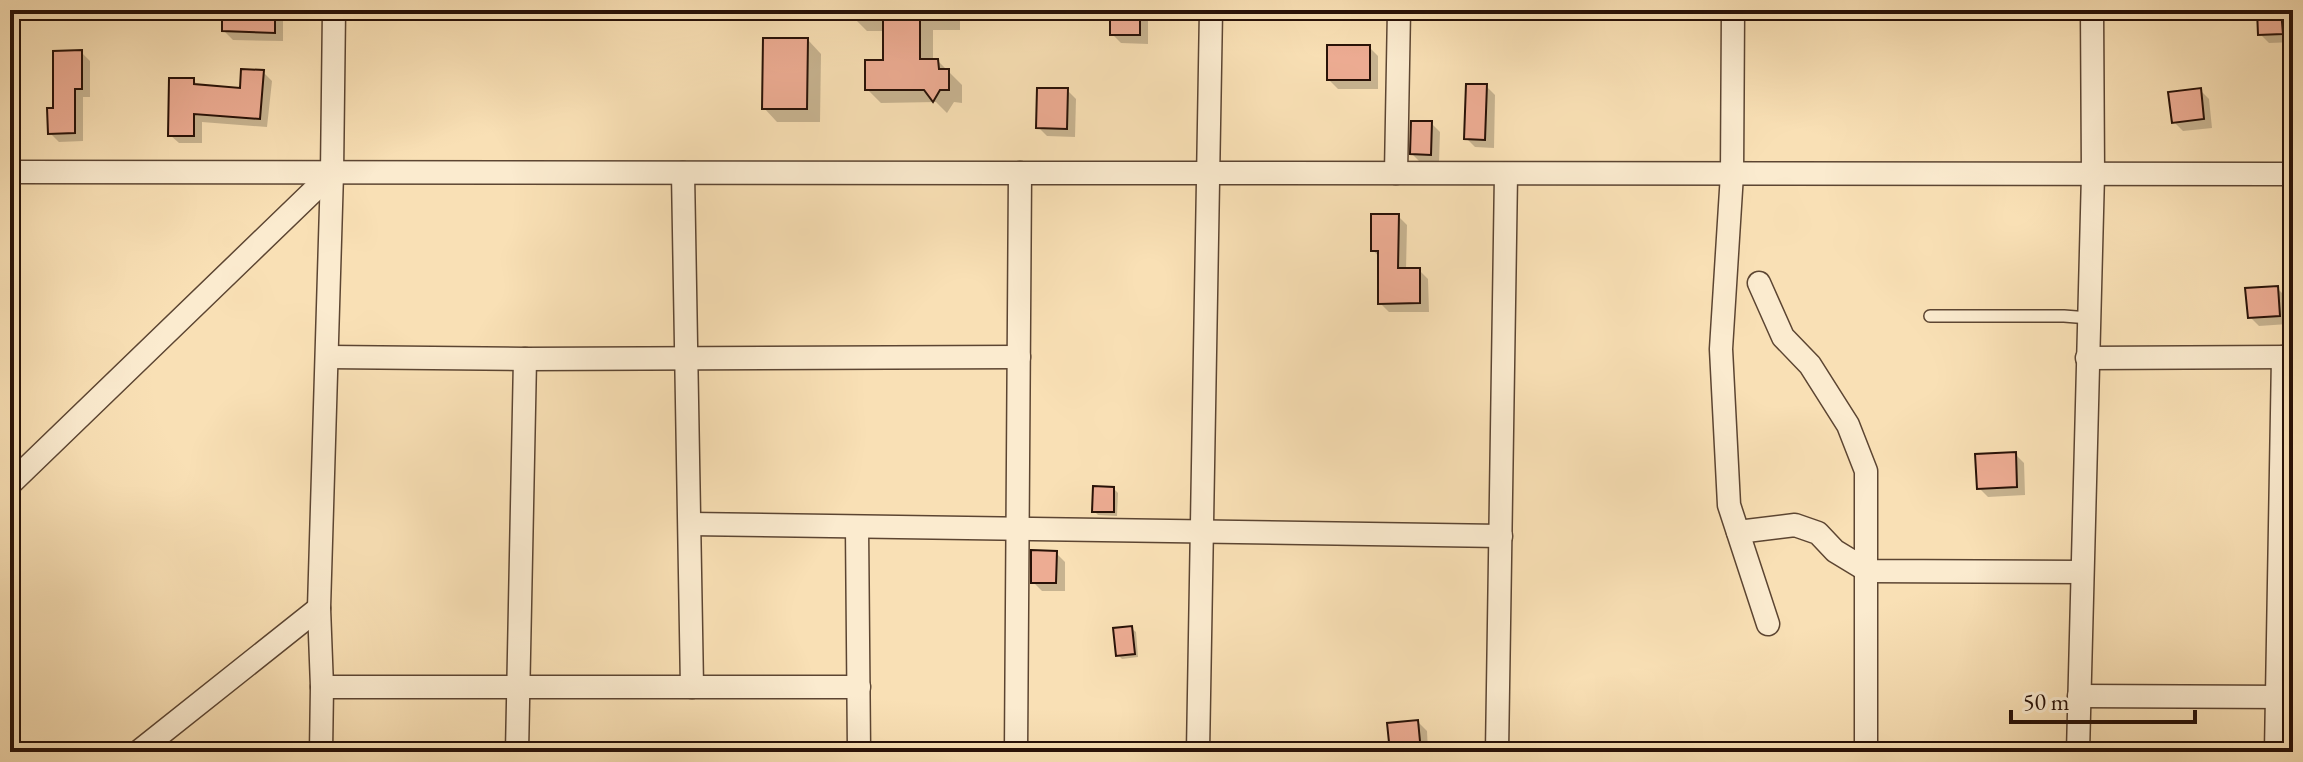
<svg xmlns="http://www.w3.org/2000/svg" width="2303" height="762" font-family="'EB Garamond',serif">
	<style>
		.shadow { fill: #0003 }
		.building { fill: #edac93; stroke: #281107; stroke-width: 2 }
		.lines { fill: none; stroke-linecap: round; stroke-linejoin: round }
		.lane-casing { stroke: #5c4532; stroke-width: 14 }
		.street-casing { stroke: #5c4532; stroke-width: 25 }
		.lane { stroke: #fbebcf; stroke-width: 11 }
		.street { stroke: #fbebcf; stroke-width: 22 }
	</style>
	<rect width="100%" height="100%" fill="#f9e0b5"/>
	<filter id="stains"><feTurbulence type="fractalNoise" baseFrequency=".0025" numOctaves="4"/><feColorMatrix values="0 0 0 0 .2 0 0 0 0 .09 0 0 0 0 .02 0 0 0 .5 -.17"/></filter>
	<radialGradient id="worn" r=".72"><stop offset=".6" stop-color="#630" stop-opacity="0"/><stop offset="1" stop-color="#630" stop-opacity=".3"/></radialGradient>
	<g class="shadow">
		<path d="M 853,10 L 960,10 L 960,30 L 933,30 L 933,61 L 938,61 L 962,85 L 962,103 L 954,102 L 947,113 L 936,102 L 881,103 L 867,89 L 885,62 L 885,31 L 867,31 L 853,17 Z"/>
		<path d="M 1112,10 L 1148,10 L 1148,44 L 1121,43 L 1112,34 Z"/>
		<path d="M 2259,10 L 2286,10 L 2289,13 L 2291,42 L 2269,43 L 2260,34 Z"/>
		<path d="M 274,11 L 283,20 L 283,41 L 233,40 L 224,31 Z"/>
		<path d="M 808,40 L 821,54 L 820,122 L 777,122 L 764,108 Z"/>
		<path d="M 1369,47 L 1378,56 L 1378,89 L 1338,89 L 1329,80 Z"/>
		<path d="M 81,52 L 90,61 L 90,97 L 83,97 L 83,141 L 59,142 L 50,133 L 55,110 Z"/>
		<path d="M 263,72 L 272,81 L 267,127 L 202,122 L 202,143 L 179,143 L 170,135 L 193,80 L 200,87 L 242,90 Z"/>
		<path d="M 1486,86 L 1495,95 L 1494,148 L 1475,147 L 1466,138 Z"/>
		<path d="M 1067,90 L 1076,99 L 1075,137 L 1047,136 L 1038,127 Z"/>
		<path d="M 2200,90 L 2209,99 L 2212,128 L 2183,131 L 2174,122 Z"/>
		<path d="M 1431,123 L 1440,132 L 1439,163 L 1421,163 L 1412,154 Z"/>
		<path d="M 1398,216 L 1407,225 L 1406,270 L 1419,270 L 1428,279 L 1429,312 L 1389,312 L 1380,303 L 1380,258 L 1373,250 Z"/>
		<path d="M 2277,288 L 2286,297 L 2288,324 L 2259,326 L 2250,317 Z"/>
		<path d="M 2015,454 L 2024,463 L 2025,495 L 1988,497 L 1979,488 Z"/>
		<path d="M 1114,489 L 1118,493 L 1117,516 L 1098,515 L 1094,511 Z"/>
		<path d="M 1056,553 L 1065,562 L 1065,591 L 1042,591 L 1033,582 Z"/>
		<path d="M 1131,628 L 1136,632 L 1138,657 L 1122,659 L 1118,655 Z"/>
		<path d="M 1418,722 L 1427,731 L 1428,752 L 1392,752 Z"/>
	</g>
	<g class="building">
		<path d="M 222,10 L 275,10 L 275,33 L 222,31 Z"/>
		<path d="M 883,10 L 920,10 L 920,59 L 938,59 L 939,69 L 949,69 L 949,90 L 940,90 L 933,102 L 924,90 L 865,90 L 865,60 L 883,60 Z"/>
		<rect x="1110" y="10" width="30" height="25"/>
		<path d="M 2257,10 L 2281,10 L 2283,34 L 2258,35 Z"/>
		<path d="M 763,38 L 808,38 L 807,109 L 762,109 Z"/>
		<rect x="1327" y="45" width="43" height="35"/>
		<path d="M 82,50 L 82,89 L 75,89 L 75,133 L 48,134 L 47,108 L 53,108 L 53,51 Z"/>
		<path d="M 241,69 L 264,70 L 260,119 L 194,114 L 194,136 L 168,136 L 169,78 L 194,78 L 194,84 L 240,88 Z"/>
		<path d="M 1466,84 L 1487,84 L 1485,140 L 1464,139 Z"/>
		<path d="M 1037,88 L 1068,88 L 1067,129 L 1036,128 Z"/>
		<path d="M 2201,88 L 2204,119 L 2172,123 L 2168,92 Z"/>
		<path d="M 1411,121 L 1432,121 L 1431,155 L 1410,154 Z"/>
		<path d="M 1371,214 L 1399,214 L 1398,268 L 1420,268 L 1420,303 L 1378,304 L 1378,251 L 1371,251 Z"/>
		<path d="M 2278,286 L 2280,316 L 2248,318 L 2245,288 Z"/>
		<path d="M 2016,452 L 2017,487 L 1977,489 L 1975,454 Z"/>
		<path d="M 1093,486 L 1114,487 L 1114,512 L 1092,512 Z"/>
		<path d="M 1031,550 L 1057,551 L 1056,583 L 1031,583 Z"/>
		<path d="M 1132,626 L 1135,654 L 1116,656 L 1113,628 Z"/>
		<path d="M 1418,720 L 1421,752 L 1390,752 L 1387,723 Z"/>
	</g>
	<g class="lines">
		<g class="lane-casing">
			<path id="lane" d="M 1930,316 L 2064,316 L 2089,318"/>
		</g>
		<g class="street-casing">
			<g id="street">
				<path d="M 1733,10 L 1732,174 L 1721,349 L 1729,505 L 1768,624"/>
				<path d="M 10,172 L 2293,174"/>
				<path d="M 683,173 L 692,687"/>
				<path d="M 1396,173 L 1399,10"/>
				<path d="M 1759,283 L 1783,337 L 1810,365 L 1848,425 L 1866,471 L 1866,752"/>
				<path d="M 328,357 L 525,359 L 1019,357"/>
				<path d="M 2087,358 L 2293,357"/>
				<path d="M 10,484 L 332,173 L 334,10"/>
				<path d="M 690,524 L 1501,536"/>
				<path d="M 857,527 L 859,752"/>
				<path d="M 1738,532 L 1795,525 L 1818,533 L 1835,551 L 1868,571 L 2082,572"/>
				<path d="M 322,687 L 859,687"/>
				<path d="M 2079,696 L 2293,697"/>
				<path d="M 138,752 L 319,608"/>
				<path d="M 321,752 L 322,687 L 319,608 L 332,173"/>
				<path d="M 517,752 L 525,359"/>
				<path d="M 1016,752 L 1020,173"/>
				<path d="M 1198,752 L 1211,10"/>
				<path d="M 1497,752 L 1506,174"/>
				<path d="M 2078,752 L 2093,174 L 2092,10"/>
				<path d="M 2276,752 L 2283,357"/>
			</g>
		</g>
		<use href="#lane" class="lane"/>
		<use href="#street" class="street"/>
	</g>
	<rect width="2303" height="762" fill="none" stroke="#f9e0b5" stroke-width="40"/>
	<rect x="12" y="12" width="2279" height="738" fill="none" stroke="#281107" stroke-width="4"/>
	<rect x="20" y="20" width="2263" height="722" fill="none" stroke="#281107" stroke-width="2"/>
	<path d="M2011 710v12h184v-12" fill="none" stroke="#281107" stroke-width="4"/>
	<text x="2023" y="710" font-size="24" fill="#281107" stroke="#fbebcf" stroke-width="6" paint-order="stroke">50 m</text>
	<rect width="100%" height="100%" filter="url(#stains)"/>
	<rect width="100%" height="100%" fill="url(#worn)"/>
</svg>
